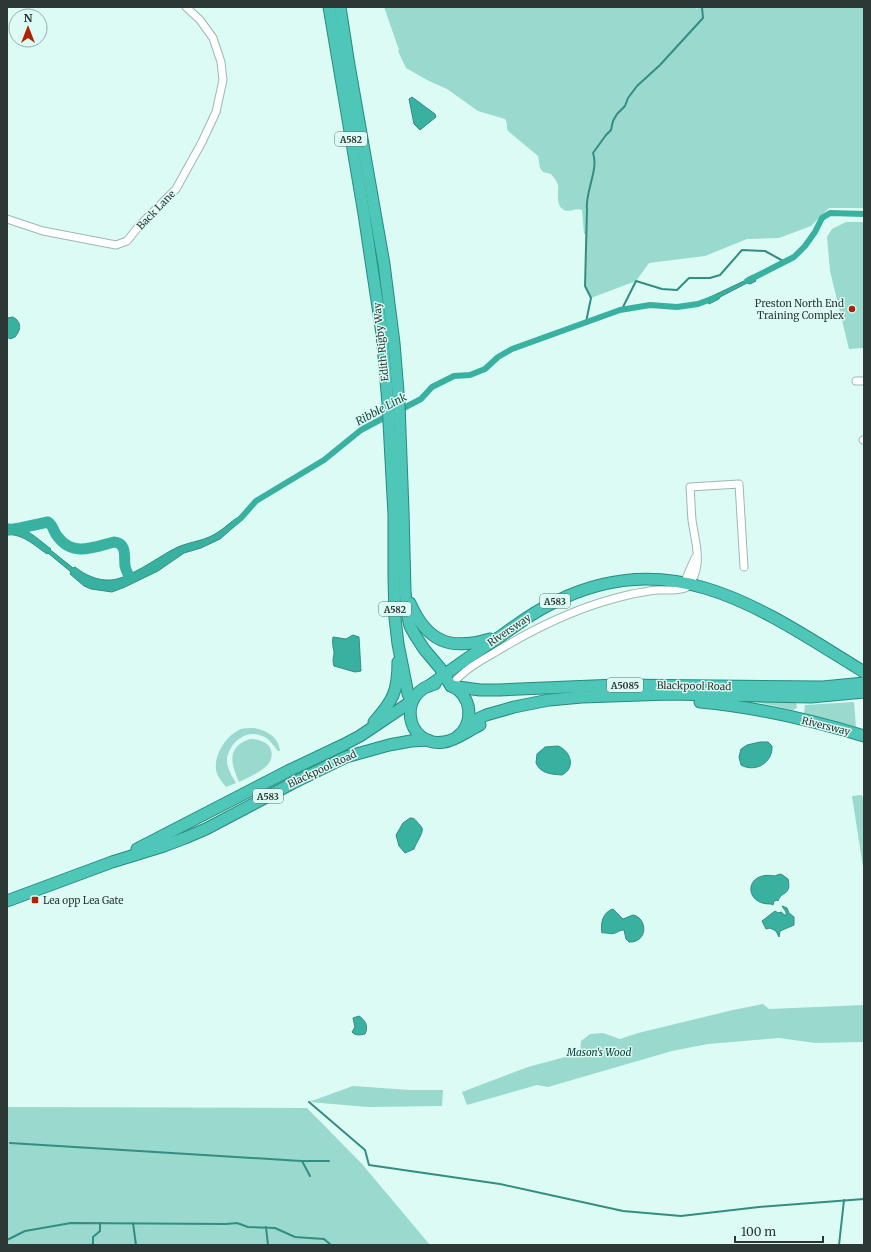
<svg xmlns="http://www.w3.org/2000/svg" width="871" height="1252" font-family="Merriweather,serif">
	<style>
		.green { fill: #99d9ce }
		.water { fill: #38b1a1; stroke: #348d81 }
		.lines { fill: none; stroke-linecap: round; stroke-linejoin: round }
		.stream { stroke: #348d81; stroke-width: 2 }
		.canal { stroke: #38b1a1; stroke-width: 6 }
		.river { stroke: #38b1a1; stroke-width: 11 }
		.minor-casing { stroke: #9cb8b3; stroke-width: 9 }
		.trunk-casing { stroke: #268b7f; stroke-width: 13 }
		.minor { stroke: #fff; stroke-width: 7 }
		.trunk { stroke: #4ec6b8; stroke-width: 11 }
		.poi-dot { fill: #af2203; stroke: #ddfbf5; stroke-width: 1.5 }
		.labels { text-anchor: middle; dominant-baseline: central; stroke-width: 3; stroke-linejoin: round; paint-order: stroke }
		.shield { fill: #ddfbf5; stroke: #61726f; stroke-width: 1 }
		.shield-label { font-size: 9px; font-weight: bold; fill: #2c3835 }
		.street-label { font-size: 10px; fill: #2c3835; stroke: #ddfbf5 }
		.poi-label { font-size: 10px; fill: #2c3835; stroke: #ddfbf5; text-anchor: end }
		.park-label { font-size: 10px; font-style: italic; fill: #0b413a; stroke: #ddfbf5 }
		.water-label { font-size: 11px; font-style: italic; fill: #184a43; stroke: #ddfbf5 }
	</style>
	<rect width="100%" height="100%" fill="#ddfbf5"/>
	<g class="green">
		<path d="M 384,7 L 695,7 L 697,9 L 699,7 L 864,7 L 864,208 L 829,208 L 811,226 L 779,238 L 747,239 L 705,256 L 649,263 L 636,281 L 591,298 L 585,286 L 586,234 L 584,234 L 582,210 C 576,207 570,213 564,210 C 555,205 559,193 558,185 C 557,181 554,178 551,174 L 543,172 L 540,168 L 538,156 L 508,131 C 506,127 508,123 505,119 L 478,111 L 447,89 L 429,81 L 406,68 L 398,51 L 399,50 Z"/>
		<path d="M 846,222 L 864,222 L 864,348 L 849,349 L 830,271 L 827,237 L 832,229 Z"/>
		<path d="M 742,699 L 796,701 L 797,708 L 793,710 Z"/>
		<path d="M 854,702 L 856,727 L 804,713 L 805,705 Z"/>
		<path d="M 254,728 C 266,730 279,737 280,751 L 278,751 C 272,744 269,737 259,735 C 244,730 228,745 227,760 C 227,769 232,776 236,783 L 226,787 C 222,782 217,776 216,770 C 214,755 226,735 241,729 C 245,728 250,728 254,728 Z"/>
		<path d="M 250,739 C 256,739 262,740 267,744 C 275,751 272,763 264,768 C 257,774 247,778 239,782 C 231,764 226,747 250,739 Z"/>
		<path d="M 862,795 L 864,802 L 864,874 L 852,796 Z"/>
		<path d="M 763,1004 L 769,1009 L 864,1005 L 864,1042 L 815,1043 L 779,1038 L 708,1044 L 672,1051 L 548,1087 L 537,1085 L 467,1105 L 462,1092 L 528,1067 L 580,1053 L 581,1041 L 590,1034 L 603,1033 L 620,1039 L 638,1033 L 733,1010 Z"/>
		<path d="M 353,1086 L 410,1090 L 443,1090 L 442,1106 L 368,1107 L 309,1102 Z"/>
		<path d="M 7,1107 L 307,1108 L 362,1164 L 430,1245 L 7,1245 Z"/>
	</g>
	<g class="water">
		<path d="M 412,97 L 435,114 L 436,117 L 420,130 L 414,124 L 409,99 Z"/>
		<path d="M 753,275 L 756,281 L 750,284 L 747,283 L 720,297 L 719,299 L 709,304 L 706,299 L 746,280 L 747,278 Z"/>
		<path d="M 13,317 C 22,322 21,330 15,337 L 10,339 L 7,337 L 7,318 Z"/>
		<path d="M 240,516 L 243,519 L 220,539 L 201,548 L 184,553 L 158,571 L 125,587 L 112,592 L 91,589 L 84,586 L 70,574 L 71,572 L 48,553 L 47,554 C 35,546 22,533 7,535 L 7,524 C 22,524 39,540 51,549 L 50,550 L 53,552 L 73,568 L 75,567 C 85,575 98,581 111,580 C 128,579 157,558 172,550 C 185,542 202,542 215,534 C 224,529 231,521 240,516 Z"/>
		<path d="M 353,635 L 359,637 L 361,671 L 355,672 L 334,666 C 332,660 334,657 334,652 C 333,646 332,643 333,637 L 346,639 Z"/>
		<path d="M 760,742 L 768,742 L 772,746 C 773,763 755,773 741,765 L 739,757 L 741,749 L 747,745 Z"/>
		<path d="M 558,746 C 571,751 576,768 562,775 C 551,774 541,774 536,763 L 537,754 L 545,747 Z"/>
		<path d="M 410,818 C 414,818 415,819 418,823 C 419,824 421,826 422,828 C 424,832 416,843 414,849 L 405,853 L 399,846 L 396,835 L 403,823 Z"/>
		<path d="M 781,874 L 788,879 C 792,896 781,891 778,901 L 777,900 L 774,901 L 773,905 L 771,904 C 743,905 744,870 775,876 L 777,875 Z"/>
		<path d="M 782,906 L 787,908 L 789,913 L 794,917 L 794,925 L 780,931 L 779,937 L 776,931 L 770,928 L 766,929 L 762,921 L 775,911 L 778,913 L 781,912 L 786,916 L 786,912 Z"/>
		<path d="M 613,909 L 623,919 L 633,915 C 648,918 648,943 629,942 L 626,939 L 624,930 C 619,930 619,932 615,933 C 610,935 606,932 602,933 C 600,923 603,912 613,909 Z"/>
		<path d="M 359,1016 C 365,1020 369,1026 365,1034 C 361,1035 355,1036 352,1032 L 355,1027 L 353,1018 Z"/>
	</g>
	<g class="lines">
		<g class="stream">
			<path d="M 622,309 L 636,281 L 662,289 L 677,290 L 689,278 L 710,278 L 720,275 L 742,250 L 765,251 L 785,262"/>
			<path d="M 586,322 L 591,298 L 585,286 L 587,209 C 585,192 599,169 593,153 L 606,135 L 611,130 L 613,121 L 617,114 L 625,106 L 628,98 L 637,86 L 660,65 L 703,18 L 702,7"/>
			<path d="M 309,1102 L 365,1150 L 369,1165 L 500,1184 L 623,1211 L 681,1216 L 759,1207 L 864,1199"/>
			<path d="M 10,1143 L 301,1161 L 329,1161"/>
			<path d="M 302,1161 L 310,1176"/>
			<path d="M 133,1223 L 136,1245"/>
			<path d="M 266,1227 L 268,1245"/>
			<path d="M 7,1240 L 25,1231 L 71,1223 L 226,1224 L 237,1223 L 248,1227 L 275,1228 L 295,1237 L 324,1239 L 331,1245"/>
			<path d="M 91,1245 L 93,1244 L 93,1237 L 100,1231 L 100,1223"/>
			<path d="M 839,1245 L 844,1200"/>
		</g>
		<g class="canal">
			<path d="M 747,281 L 794,257 L 805,246 L 815,232 L 822,218 L 830,213 L 864,214"/>
			<path d="M 398,411 L 421,399 L 432,387 L 454,376 L 470,375 L 485,369 L 498,357 L 512,349 L 620,310 L 650,305 L 677,307 L 698,304 L 714,298"/>
			<path d="M 235,523 L 241,518 L 256,501 L 324,460 L 361,430 L 389,415"/>
		</g>
		<path class="river" d="M 7,530 L 20,528 L 48,522 C 54,526 53,532 58,537 C 73,557 94,547 114,542 C 127,543 124,556 125,566 C 126,571 128,574 130,578"/>
		<g class="minor-casing">
			<g id="minor">
				<path d="M 7,219 L 43,231 L 116,245 L 127,241 L 139,226 L 176,189 L 202,142 L 216,112 L 223,80 L 221,62 L 213,38 L 200,20 L 186,7"/>
				<path d="M 856,381 L 864,381"/>
				<path d="M 863,440 L 864,440"/>
				<path d="M 684,583 L 695,558"/>
				<path d="M 451,686 C 462,671 478,662 494,653 C 536,627 580,606 628,595 C 637,593 648,591 658,590 C 666,590 677,591 685,588 C 688,587 690,585 691,582 C 703,563 695,541 692,520 C 691,509 691,498 690,487 L 739,484 L 744,567"/>
			</g>
		</g>
		<g class="trunk-casing">
			<g id="trunk">
				<path d="M 329,7 L 364,214 L 382,334 L 388,404 L 394,515 L 394,576 L 395,618 L 398,644 L 408,694 L 412,701"/>
				<path d="M 340,7 L 349,65 L 384,264 L 394,343 L 399,404 L 403,511 L 405,591 L 407,613 L 410,626 L 415,635 L 424,649 L 440,668 L 451,686"/>
				<path d="M 410,603 C 427,642 450,651 490,639"/>
				<path d="M 435,684 C 396,692 406,748 444,742 C 455,741 469,730 480,725"/>
				<path d="M 429,686 C 452,669 476,652 501,636 C 519,623 537,610 557,601 C 675,543 766,612 864,672"/>
				<path d="M 451,686 L 480,690 L 499,690 L 617,685 L 823,687 L 864,683"/>
				<path d="M 452,686 C 472,696 475,723 457,737"/>
				<path d="M 700,702 C 756,707 811,720 864,736"/>
				<path d="M 374,722 C 393,701 398,691 398,662"/>
				<path d="M 467,724 L 486,715 L 514,707 L 549,700 L 582,697 L 670,694 L 811,697 L 864,692"/>
				<path d="M 137,849 L 288,771 L 343,745 L 360,736 L 412,701"/>
				<path d="M 7,901 L 112,862 L 164,846 L 185,838 L 206,829 L 293,783 L 346,757 L 389,745 L 411,741 L 428,740"/>
			</g>
		</g>
		<use href="#minor" class="minor"/>
		<use href="#trunk" class="trunk"/>
	</g>
	<g class="poi-dot">
		<circle cx="852" cy="309" r="4"/>
		<rect x="31" y="896" width="8" height="8" rx="2"/>
	</g>
	<g class="labels">
		<g class="shield">
			<rect x="335" y="132" width="32" height="14" rx="3"/>
			<rect x="540" y="594" width="30" height="14" rx="3"/>
			<rect x="379" y="602" width="32" height="14" rx="3"/>
			<rect x="607" y="678" width="36" height="14" rx="3"/>
			<rect x="253" y="789" width="30" height="14" rx="3"/>
		</g>
		<g class="shield-label">
			<text x="351" y="139">A582</text>
			<text x="555" y="601">A583</text>
			<text x="395" y="609">A582</text>
			<text x="625" y="685">A5085</text>
			<text x="268" y="796">A583</text>
		</g>
		<g class="street-label">
			<text transform="translate(156 210) rotate(-46)">Back Lane</text>
			<text transform="translate(381 342) rotate(-96)">Edith Rigby Way</text>
			<text transform="translate(509 630) rotate(-34)">Riversway</text>
			<text transform="translate(694 686) rotate(1)">Blackpool Road</text>
			<text transform="translate(826 726) rotate(14)">Riversway</text>
			<text transform="translate(322 769) rotate(-25)">Blackpool Road</text>
		</g>
		<g class="poi-label">
			<text x="844" y="303">Preston North End<tspan x="844" dy="12">Training Complex</tspan></text>
			<text x="43" y="900" text-anchor="start">Lea opp Lea Gate</text>
		</g>
		<g class="park-label">
			<text x="599" y="1052">Mason's Wood</text>
		</g>
		<g class="water-label">
			<text transform="translate(381 409) rotate(-28)">Ribble Link</text>
		</g>
	</g>
	<rect width="871" height="1252" fill="none" stroke="#2c3835" stroke-width="16"/>
	<g transform="translate(28 28)"><circle r="19" fill="#ddfbf5" stroke="#96ada8"/>
	<path d="M0-3L7 15L0 10L-7 15Z" fill="#af2203"/>
	<text y="-6" font-size="11" font-weight="bold" text-anchor="middle" fill="#2c3835">N</text>
	</g>
	<path d="M735 1236v6h88v-6" fill="none" stroke="#2c3835" stroke-width="2"/>
	<text x="741" y="1236" font-size="12" fill="#2c3835" stroke="#ddfbf5" stroke-width="3" paint-order="stroke">100 m</text>
</svg>
